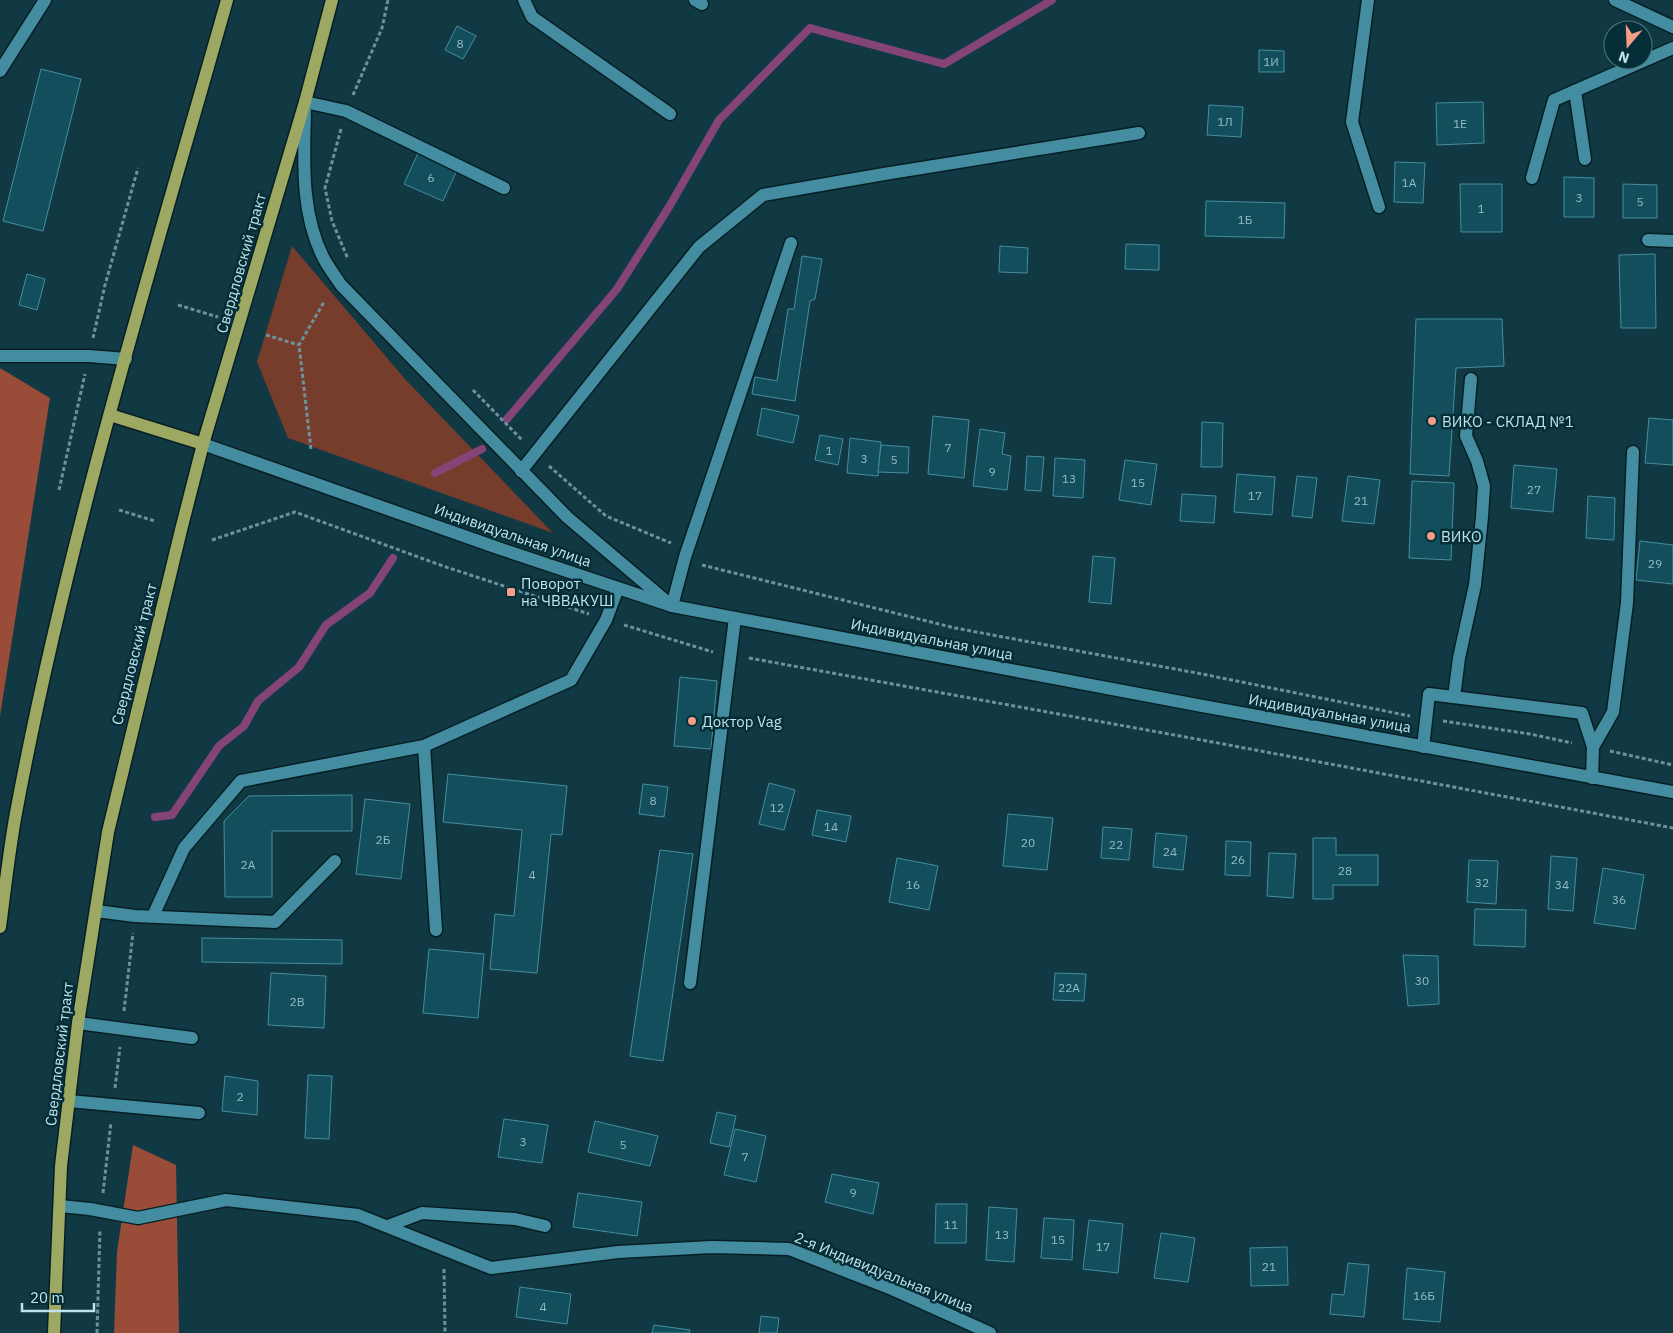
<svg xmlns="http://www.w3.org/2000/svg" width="1673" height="1333" font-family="'IBM Plex Sans',sans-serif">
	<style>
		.green { fill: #763c2c }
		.forest { fill: #994c37 }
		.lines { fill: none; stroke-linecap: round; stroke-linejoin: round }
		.stream { stroke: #844576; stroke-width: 8 }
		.building { fill: #134e5c; stroke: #448ea0 }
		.service-casing { stroke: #071f24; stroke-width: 15 }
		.minor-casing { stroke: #071f24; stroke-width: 15 }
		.secondary-casing { stroke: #071f24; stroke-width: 15 }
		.primary-casing { stroke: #071f24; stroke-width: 15 }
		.path { stroke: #6d929c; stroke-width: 3; stroke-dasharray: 4 2.5; stroke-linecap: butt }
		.service { stroke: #448da0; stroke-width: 12 }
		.minor { stroke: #448da0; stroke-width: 12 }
		.secondary { stroke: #448da0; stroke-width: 12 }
		.primary { stroke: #9da962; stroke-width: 12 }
		.poi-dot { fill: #f49e86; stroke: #052f38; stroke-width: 2 }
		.labels { text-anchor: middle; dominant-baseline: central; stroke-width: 5; stroke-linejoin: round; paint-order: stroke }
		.number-label { font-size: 12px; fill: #94bdc7 }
		.street-label { font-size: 15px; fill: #bfe2eb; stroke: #052f38 }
		.poi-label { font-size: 15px; fill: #bfe2eb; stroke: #052f38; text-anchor: start }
	</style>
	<rect width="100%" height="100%" fill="#113943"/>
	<path class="green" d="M 292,246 L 405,379 L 553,533 L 288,438 L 257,362 Z"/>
	<g class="forest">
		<path d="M 0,368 L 50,398 L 0,716 Z"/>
		<path d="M 133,1145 L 176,1165 L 179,1333 L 114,1333 L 117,1252 Z"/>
	</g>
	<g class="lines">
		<g class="stream">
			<path d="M 507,419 L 617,289 L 669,207 L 719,120 L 810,28 L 944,64 L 1052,0"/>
			<path d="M 435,473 L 482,449"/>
			<path d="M 155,817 L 172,815 L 219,746 L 244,726 L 258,701 L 299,667 L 326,625 L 370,593 L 393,558"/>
		</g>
	</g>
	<g class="building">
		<path d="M 457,26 L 476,36 L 463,59 L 445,50 Z"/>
		<path d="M 1259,50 L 1284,51 L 1284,72 L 1259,72 Z"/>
		<path d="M 41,69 L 81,79 L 43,231 L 3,221 Z"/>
		<path d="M 1483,102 L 1484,143 L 1437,145 L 1436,103 Z"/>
		<path d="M 1209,105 L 1243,107 L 1241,137 L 1207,135 Z"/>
		<path d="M 418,153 L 457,170 L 443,201 L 404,184 Z"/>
		<path d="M 1395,162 L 1425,163 L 1423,203 L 1394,202 Z"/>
		<path d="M 1564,177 L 1594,178 L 1594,217 L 1564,217 Z"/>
		<path d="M 1460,184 L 1502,184 L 1502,232 L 1461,232 Z"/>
		<path d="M 1623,184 L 1657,185 L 1657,218 L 1623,218 Z"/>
		<path d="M 1206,201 L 1285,203 L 1284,238 L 1205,236 Z"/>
		<path d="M 1126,244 L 1159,245 L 1159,270 L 1125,269 Z"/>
		<path d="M 1000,246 L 1028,248 L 1027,273 L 999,272 Z"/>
		<path d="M 1655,254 L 1656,328 L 1621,328 L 1619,255 Z"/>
		<path d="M 802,256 L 822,259 L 815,299 L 810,301 L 795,401 L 752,394 L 755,377 L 777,381 L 788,309 L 794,309 Z"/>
		<path d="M 27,274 L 45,279 L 37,310 L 19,305 Z"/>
		<path d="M 1416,319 L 1502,319 L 1504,366 L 1456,368 L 1449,476 L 1410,474 Z"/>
		<path d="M 762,408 L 799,416 L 793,443 L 757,435 Z"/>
		<path d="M 933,416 L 969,420 L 964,478 L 928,474 Z"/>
		<path d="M 1649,418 L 1673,420 L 1673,465 L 1645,463 Z"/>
		<path d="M 1202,422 L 1223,423 L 1222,467 L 1201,467 Z"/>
		<path d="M 980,429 L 1005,433 L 1002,454 L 1011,456 L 1007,490 L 973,486 Z"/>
		<path d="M 820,435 L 843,439 L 838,465 L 815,460 Z"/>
		<path d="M 850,438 L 881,442 L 878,476 L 847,473 Z"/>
		<path d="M 881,445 L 909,447 L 908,473 L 878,472 Z"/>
		<path d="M 1027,456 L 1044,457 L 1041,491 L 1025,490 Z"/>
		<path d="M 1055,458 L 1085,460 L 1083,498 L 1053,496 Z"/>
		<path d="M 1125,460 L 1157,464 L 1151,505 L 1119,500 Z"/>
		<path d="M 1514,465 L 1557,469 L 1553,512 L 1511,508 Z"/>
		<path d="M 1237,474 L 1275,477 L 1272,515 L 1234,512 Z"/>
		<path d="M 1297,476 L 1317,478 L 1312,518 L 1292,516 Z"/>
		<path d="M 1348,476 L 1380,480 L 1374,524 L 1342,521 Z"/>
		<path d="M 1412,481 L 1454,483 L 1451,560 L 1409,558 Z"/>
		<path d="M 1182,494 L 1216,496 L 1214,523 L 1180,521 Z"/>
		<path d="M 1588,496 L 1615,498 L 1614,540 L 1586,538 Z"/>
		<path d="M 1640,541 L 1673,545 L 1673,584 L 1636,580 Z"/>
		<path d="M 1093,556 L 1115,558 L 1111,604 L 1089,602 Z"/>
		<path d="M 680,677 L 717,681 L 711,749 L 674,746 Z"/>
		<path d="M 448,774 L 567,786 L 562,835 L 551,834 L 537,973 L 490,969 L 495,914 L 514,916 L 522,830 L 443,822 Z"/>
		<path d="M 769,783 L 795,790 L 784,830 L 759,824 Z"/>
		<path d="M 643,784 L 668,787 L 664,817 L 639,814 Z"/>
		<path d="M 352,795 L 352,831 L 272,831 L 272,897 L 225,897 L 224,821 L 249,796 Z"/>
		<path d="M 365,799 L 410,804 L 401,879 L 356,874 Z"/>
		<path d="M 817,810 L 851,816 L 846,842 L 812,835 Z"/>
		<path d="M 1008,814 L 1053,818 L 1047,870 L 1003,866 Z"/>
		<path d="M 1103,827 L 1132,829 L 1129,860 L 1101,858 Z"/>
		<path d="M 1156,833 L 1187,836 L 1183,870 L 1153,867 Z"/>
		<path d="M 1313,838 L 1336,838 L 1336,855 L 1378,855 L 1378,885 L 1333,885 L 1333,899 L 1313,899 Z"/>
		<path d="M 1226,841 L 1251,842 L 1250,876 L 1225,875 Z"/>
		<path d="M 660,850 L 693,854 L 663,1061 L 630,1056 Z"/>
		<path d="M 1269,853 L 1296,854 L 1293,898 L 1267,896 Z"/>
		<path d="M 1551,856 L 1577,858 L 1573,911 L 1548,909 Z"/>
		<path d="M 897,858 L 938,866 L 929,910 L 889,902 Z"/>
		<path d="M 1469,860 L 1498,861 L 1496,904 L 1467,902 Z"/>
		<path d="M 1603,868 L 1644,875 L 1635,929 L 1594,923 Z"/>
		<path d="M 1475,909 L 1526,910 L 1525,947 L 1474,945 Z"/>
		<path d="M 202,938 L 342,940 L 342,964 L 202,962 Z"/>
		<path d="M 429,949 L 484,954 L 478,1018 L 423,1013 Z"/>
		<path d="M 1403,955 L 1438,956 L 1439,1004 L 1408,1006 Z"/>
		<path d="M 271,973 L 326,976 L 324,1028 L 268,1025 Z"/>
		<path d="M 1055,973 L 1086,974 L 1084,1001 L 1053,1000 Z"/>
		<path d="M 308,1075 L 332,1076 L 329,1139 L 305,1138 Z"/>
		<path d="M 225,1076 L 258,1081 L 257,1115 L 222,1111 Z"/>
		<path d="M 717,1112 L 736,1116 L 729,1147 L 710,1143 Z"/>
		<path d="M 504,1119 L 548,1125 L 542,1163 L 498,1157 Z"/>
		<path d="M 595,1121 L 658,1136 L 650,1166 L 588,1152 Z"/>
		<path d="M 735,1129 L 766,1136 L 756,1182 L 724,1175 Z"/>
		<path d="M 832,1174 L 879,1183 L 873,1214 L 825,1202 Z"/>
		<path d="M 578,1193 L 642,1202 L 637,1236 L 573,1227 Z"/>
		<path d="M 936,1204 L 967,1204 L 966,1243 L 935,1243 Z"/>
		<path d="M 989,1207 L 1017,1209 L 1014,1262 L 986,1260 Z"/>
		<path d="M 1044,1218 L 1074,1220 L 1072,1260 L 1041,1258 Z"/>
		<path d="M 1089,1220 L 1123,1224 L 1118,1273 L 1083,1269 Z"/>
		<path d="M 1161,1233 L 1195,1238 L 1188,1282 L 1154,1278 Z"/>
		<path d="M 1287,1247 L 1288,1285 L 1251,1286 L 1250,1248 Z"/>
		<path d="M 1348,1263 L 1369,1265 L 1364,1317 L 1330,1314 L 1332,1294 L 1344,1295 Z"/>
		<path d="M 1407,1268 L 1445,1272 L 1440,1322 L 1403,1319 Z"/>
		<path d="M 520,1287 L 571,1294 L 567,1324 L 516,1317 Z"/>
		<path d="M 761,1316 L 779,1318 L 777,1333 L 759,1333 Z"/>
		<path d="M 654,1325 L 690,1330 L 689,1333 L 652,1333 Z"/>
	</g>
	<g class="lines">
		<g class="service-casing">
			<g id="service">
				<path d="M 524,0 L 532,17 L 670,114"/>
				<path d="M 695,0 L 702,4"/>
				<path d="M 1368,0 L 1352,122 L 1379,207"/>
				<path d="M 1615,0 L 1673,27"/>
				<path d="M 0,71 L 45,0"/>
				<path d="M 1575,91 L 1585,159"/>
				<path d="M 305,102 L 346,111 L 504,188"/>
				<path d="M 1532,178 L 1554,100 L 1673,48"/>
				<path d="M 0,356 L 89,356 L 126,359"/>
				<path d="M 521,471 L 699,247 L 763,195 L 884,174 L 1139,133"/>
				<path d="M 672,606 L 685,557 L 791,243"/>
				<path d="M 1454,697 L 1459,658 L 1475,585 L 1482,517 L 1484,486 L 1477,461 L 1466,436 L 1471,379"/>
				<path d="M 424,746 L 436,930"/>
				<path d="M 1423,747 L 1429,694 L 1582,713 L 1593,747 L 1592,778"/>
				<path d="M 1593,747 L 1613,712 L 1627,603 L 1633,452"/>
				<path d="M 96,911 L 135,916 L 275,922 L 335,861"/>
				<path d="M 153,916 L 184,848 L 241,781 L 424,746 L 571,680 L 606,620 L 618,588"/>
				<path d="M 690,983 L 735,618"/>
				<path d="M 78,1023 L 192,1038"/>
				<path d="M 69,1101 L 199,1113"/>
				<path d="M 388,1226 L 422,1213 L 515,1219 L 545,1226"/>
			</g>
		</g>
		<g class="minor-casing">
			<g id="minor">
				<path d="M 1648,240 L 1673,241"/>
				<path d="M 60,1206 L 90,1209 L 138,1218 L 226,1200 L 358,1215 L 491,1268 L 618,1252 L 712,1247 L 789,1249 L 892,1289 L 990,1333"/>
			</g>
		</g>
		<g class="secondary-casing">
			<g id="secondary">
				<path d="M 305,109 C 304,159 300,213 324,259 C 329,268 335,276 341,285 L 567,517 L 666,601"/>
				<path d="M 203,444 L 498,548 L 672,606 L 1197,705 L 1673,792"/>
			</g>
		</g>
		<g class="primary-casing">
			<g id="primary">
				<path d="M 110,415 L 203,444"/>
				<path d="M 0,927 C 5,889 9,851 16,813 C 67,538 151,269 227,0"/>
				<path d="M 54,1333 L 61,1166 L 78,1023 L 108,832 L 181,530 L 203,444 L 305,102 L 332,0"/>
			</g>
		</g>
		<g class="path">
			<path d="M 353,95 L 382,28 L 388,0"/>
			<path d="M 341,129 L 325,188 L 332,221 L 348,259"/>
			<path d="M 178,305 L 218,317"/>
			<path d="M 266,335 L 299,345"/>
			<path d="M 93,338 L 105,285 L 138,168"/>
			<path d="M 473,390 L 523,441"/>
			<path d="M 311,449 L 299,345 L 324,302"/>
			<path d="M 549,466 L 606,516 L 671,543"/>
			<path d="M 59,490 L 85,374"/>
			<path d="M 119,510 L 155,521"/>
			<path d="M 212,540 L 295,512 L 443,566 L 589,614"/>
			<path d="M 702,565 L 955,628 L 1202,674 L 1410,716"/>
			<path d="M 624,625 L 713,652"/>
			<path d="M 749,658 L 1191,738 L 1673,828"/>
			<path d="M 1443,721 L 1530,734 L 1572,743"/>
			<path d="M 1610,751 L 1673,765"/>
			<path d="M 124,1011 L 133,933"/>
			<path d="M 115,1088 L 120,1047"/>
			<path d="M 103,1193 L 111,1122"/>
			<path d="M 444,1269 L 445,1333"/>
			<path d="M 97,1333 L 100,1229"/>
		</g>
		<use href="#service" class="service"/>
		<use href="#minor" class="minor"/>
		<use href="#secondary" class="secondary"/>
		<use href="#primary" class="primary"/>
	</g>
	<g class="poi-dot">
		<circle cx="1432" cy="421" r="5"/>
		<circle cx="1431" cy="536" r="5"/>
		<rect x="506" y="587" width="10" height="10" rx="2.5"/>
		<circle cx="692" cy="721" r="5"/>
	</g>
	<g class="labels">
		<g class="number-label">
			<text x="460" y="43">8</text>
			<text x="1271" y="61">1И</text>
			<text x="1225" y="121">1Л</text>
			<text x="1460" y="123">1Е</text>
			<text x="431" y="177">6</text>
			<text x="1409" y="182">1А</text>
			<text x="1579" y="197">3</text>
			<text x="1640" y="201">5</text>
			<text x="1481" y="208">1</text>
			<text x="1245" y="219">1Б</text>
			<text x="948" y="447">7</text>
			<text x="829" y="450">1</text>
			<text x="864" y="458">3</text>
			<text x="894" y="459">5</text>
			<text x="992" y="471">9</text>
			<text x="1069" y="478">13</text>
			<text x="1138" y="482">15</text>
			<text x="1534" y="489">27</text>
			<text x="1255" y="495">17</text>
			<text x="1361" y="500">21</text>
			<text x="1655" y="563">29</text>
			<text x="653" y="800">8</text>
			<text x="777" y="807">12</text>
			<text x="831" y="826">14</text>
			<text x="383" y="839">2Б</text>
			<text x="1028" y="842">20</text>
			<text x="1116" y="844">22</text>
			<text x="1170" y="851">24</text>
			<text x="1238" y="859">26</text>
			<text x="248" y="864">2А</text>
			<text x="1345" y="870">28</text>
			<text x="532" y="874">4</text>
			<text x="1482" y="882">32</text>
			<text x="913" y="884">16</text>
			<text x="1562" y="884">34</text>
			<text x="1619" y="899">36</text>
			<text x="1422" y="980">30</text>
			<text x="1069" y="987">22А</text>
			<text x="297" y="1001">2В</text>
			<text x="240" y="1096">2</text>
			<text x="523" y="1141">3</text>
			<text x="623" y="1144">5</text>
			<text x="745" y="1156">7</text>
			<text x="853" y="1192">9</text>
			<text x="951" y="1224">11</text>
			<text x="1002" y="1234">13</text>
			<text x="1058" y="1239">15</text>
			<text x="1103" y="1246">17</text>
			<text x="1269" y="1266">21</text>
			<text x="1424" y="1295">16Б</text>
			<text x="543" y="1306">4</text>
		</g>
		<g class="street-label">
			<text transform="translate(241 263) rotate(-74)">Свердловский тракт</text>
			<text transform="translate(513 535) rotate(19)">Индивидуальная улица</text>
			<text transform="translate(932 639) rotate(11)">Индивидуальная улица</text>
			<text transform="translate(134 654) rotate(-76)">Свердловский тракт</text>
			<text transform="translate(1330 713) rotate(10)">Индивидуальная улица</text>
			<text transform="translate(59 1054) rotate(-83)">Свердловский тракт</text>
			<text transform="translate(884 1272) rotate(22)">2-я Индивидуальная улица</text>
		</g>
		<g class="poi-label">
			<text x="1442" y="421">ВИКО - СКЛАД №1</text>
			<text x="1441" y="536">ВИКО</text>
			<text x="521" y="583">Поворот<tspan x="521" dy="17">на ЧВВАКУШ</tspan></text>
			<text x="702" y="721">Доктор Vag</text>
		</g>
	</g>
	<g transform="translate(1628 45) rotate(199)"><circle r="24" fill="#052f38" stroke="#4f7780"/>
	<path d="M0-4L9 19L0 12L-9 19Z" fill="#f49e86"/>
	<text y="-8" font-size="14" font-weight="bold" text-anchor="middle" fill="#bfe2eb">N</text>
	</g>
	<path d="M22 1303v8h72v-8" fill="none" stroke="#bfe2eb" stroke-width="2.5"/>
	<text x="30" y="1303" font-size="15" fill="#bfe2eb" stroke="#052f38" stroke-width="4" paint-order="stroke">20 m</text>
</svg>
